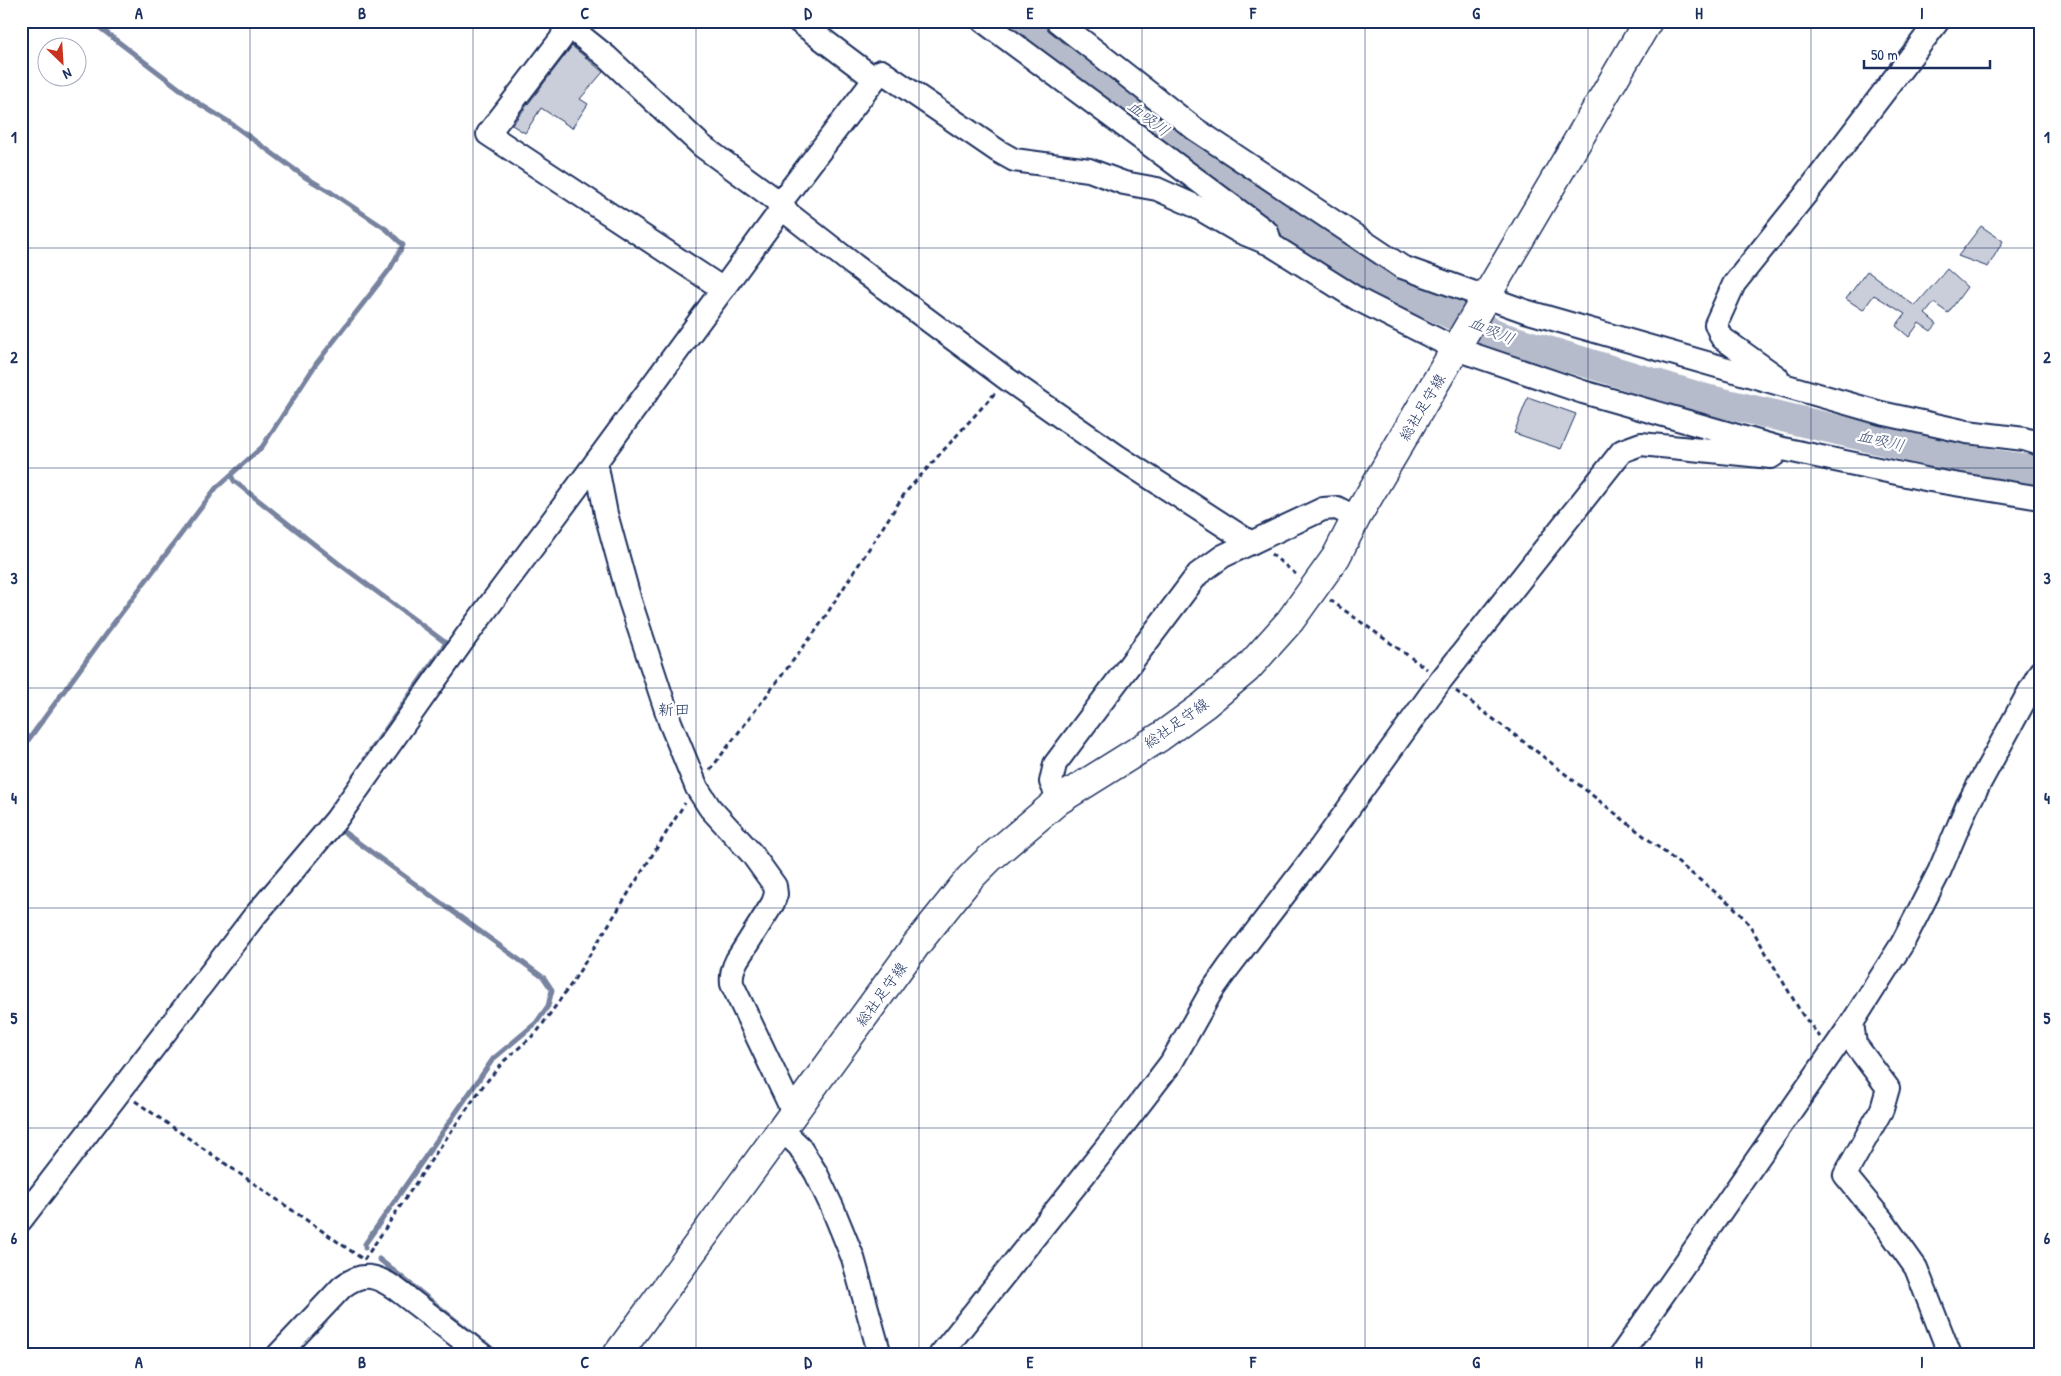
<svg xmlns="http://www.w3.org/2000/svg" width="2061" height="1376" font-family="'Patrick Hand','Klee One',sans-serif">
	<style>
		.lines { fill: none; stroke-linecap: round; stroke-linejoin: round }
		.stream { stroke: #77839f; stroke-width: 5 }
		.river { stroke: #b5bbca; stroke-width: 30 }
		.building { fill: #caceda; stroke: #1b2f5e }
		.minor-casing { stroke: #1b2f5e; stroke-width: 26 }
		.major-casing { stroke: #1b2f5e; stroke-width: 31 }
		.path { stroke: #1b2f5e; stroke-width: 3; stroke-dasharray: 5 4; stroke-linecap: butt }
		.minor { stroke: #fff; stroke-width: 22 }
		.major { stroke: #fff; stroke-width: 28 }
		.grid { fill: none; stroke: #1b2f5e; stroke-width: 1; stroke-opacity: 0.55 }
		.labels { text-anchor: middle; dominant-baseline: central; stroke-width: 4.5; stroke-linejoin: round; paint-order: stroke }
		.street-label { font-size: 15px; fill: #1b2f5e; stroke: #fff }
		.water-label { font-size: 16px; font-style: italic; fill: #49597e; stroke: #fff }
		.neighbourhood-label { font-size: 16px; fill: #1b2f5e; stroke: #fff }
		.neatline { fill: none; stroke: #1b2f5e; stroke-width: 2 }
		.grid-label { font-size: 16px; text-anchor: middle; font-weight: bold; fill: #1b2f5e }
	</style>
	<rect width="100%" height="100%" fill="#fff"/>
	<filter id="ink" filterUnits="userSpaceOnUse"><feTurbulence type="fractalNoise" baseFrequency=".02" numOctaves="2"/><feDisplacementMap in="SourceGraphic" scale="10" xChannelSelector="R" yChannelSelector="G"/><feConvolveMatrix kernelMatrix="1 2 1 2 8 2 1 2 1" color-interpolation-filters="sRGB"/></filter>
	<g filter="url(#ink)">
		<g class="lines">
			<g class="stream">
				<path d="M 231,475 L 234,481 L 338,563 L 446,643 L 365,759"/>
				<path d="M 21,750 L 107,632 L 216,488 L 262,447 L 316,364 L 390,269 L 403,245 L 386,229 L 332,193 L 305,177 L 229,122 L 201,105 L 91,21"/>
				<path d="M 337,827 L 544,978 L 552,990 L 548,1006 L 536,1023 L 493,1059 L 365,1244 L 365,1248"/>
				<path d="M 379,1259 L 479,1339"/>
				<path d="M 486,1344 L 499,1355"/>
			</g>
			<path class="river" d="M 1019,21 L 1197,156 L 1339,259 L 1405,293 L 1502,337 L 1706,399 L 1966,460 L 2040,471"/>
		</g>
		<g class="building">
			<path d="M 572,46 L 603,72 L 580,99 L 588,104 L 572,128 L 541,108 L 525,133 L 512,125 Z"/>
			<path d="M 1981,226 L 2003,241 L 1988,267 L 1958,256 Z"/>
			<path d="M 1947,269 L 1967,287 L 1948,313 L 1934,303 L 1925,314 L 1937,324 L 1931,331 L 1919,323 L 1909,337 L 1896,326 L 1905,314 L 1874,295 L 1863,310 L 1846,299 L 1867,271 L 1915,306 Z"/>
			<path d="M 1528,397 L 1576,414 L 1561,449 L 1514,433 Z"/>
		</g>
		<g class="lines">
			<g class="minor-casing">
				<g id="minor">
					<path d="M 568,21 L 561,39 L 488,134 L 723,289"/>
					<path d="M 798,21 L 875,79"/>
					<path d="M 983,21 L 1267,232 L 1269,238"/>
					<path d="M 1057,21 L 1195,129 L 1402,267 L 1525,311 L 1881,413 L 1967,432 L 2024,439 L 2040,444"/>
					<path d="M 566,24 L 607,57 L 702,146 L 780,203 L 790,215 L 854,265 L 1007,379 L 1117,456 L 1251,543"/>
					<path d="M 1777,377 L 1722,338 L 1716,324 L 1734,284 L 1806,194 L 1938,21"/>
					<path d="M 596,462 L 606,514 L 630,601 L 670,722 L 697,788 L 710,808 L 752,854 L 775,886 L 776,894 L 773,903 L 737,960 C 733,968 731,974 732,984 L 794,1114"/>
					<path d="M 1059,800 L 1051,782 L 1055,764 L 1198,574 L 1223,556 L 1323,509 L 1337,508 L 1356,518"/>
					<path d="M 1852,1023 L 1855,1044 L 1888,1088 L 1882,1109 L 1845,1175 L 1882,1220 L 1916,1268 L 1950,1355"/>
					<path d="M 782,1130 L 799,1146 L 816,1173 L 833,1209 L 853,1258 L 880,1355"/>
					<path d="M 21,1220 L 253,918 L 336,820 L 465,638 L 596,462 L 778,214 L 780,203 L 881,71 L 998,151 L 1014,160 L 1089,170 L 1124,183 L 1157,189 L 1195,206 L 1238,231 L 1270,244 L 1359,300 L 1456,349 L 1583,392 L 1783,449 L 1930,480 L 2040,498"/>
					<path d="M 278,1355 L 342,1287 C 362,1271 376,1275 396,1289 L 482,1355"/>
					<path d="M 940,1355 L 1112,1140 L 1171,1063 L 1211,992 L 1228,968 L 1320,848 L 1441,680 L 1622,451 L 1641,444 L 1771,457 L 1774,455"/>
					<path d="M 1621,1355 L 1852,1023 L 1902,944 L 1939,872 L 1967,806 L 2040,672"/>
				</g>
			</g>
			<g class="major-casing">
				<path id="major" d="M 617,1355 L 916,945 L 969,879 L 989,859 L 1059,800 L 1160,737 L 1204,705 L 1247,669 L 1290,621 L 1336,557 L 1356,518 L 1648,21"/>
			</g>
			<g class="path">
				<path d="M 1271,554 L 1297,575"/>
				<path d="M 1330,600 L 1427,669"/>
				<path d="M 1456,691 L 1536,751 L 1733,906 L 1749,924 L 1802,1014 L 1820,1037"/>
				<path d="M 710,770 L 817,629 L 905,493 L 995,393"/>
				<path d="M 135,1101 L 364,1260 L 438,1150 L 483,1086 L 504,1061 L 537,1032 L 572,983 L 685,803"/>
			</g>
			<use href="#minor" class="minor"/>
			<use href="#major" class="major"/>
		</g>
	</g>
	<path class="grid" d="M 250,21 L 250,1355M 473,21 L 473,1355M 696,21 L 696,1355M 919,21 L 919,1355M 1142,21 L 1142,1355M 1365,21 L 1365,1355M 1588,21 L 1588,1355M 1811,21 L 1811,1355M 21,248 L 2040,248M 21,468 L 2040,468M 21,688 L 2040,688M 21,908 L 2040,908M 21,1128 L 2040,1128"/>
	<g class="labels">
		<g class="street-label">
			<text transform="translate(1422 407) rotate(-59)">総社足守線</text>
			<text transform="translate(1176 723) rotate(-35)">総社足守線</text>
			<text transform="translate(881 994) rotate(-54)">総社足守線</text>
		</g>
		<g class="water-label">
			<text transform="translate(1149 118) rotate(37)">血吸川</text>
			<text transform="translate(1492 330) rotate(23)">血吸川</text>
			<text transform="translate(1881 440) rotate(13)">血吸川</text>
		</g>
		<g class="neighbourhood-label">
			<text x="674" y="709">新田</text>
		</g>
	</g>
	<rect width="2061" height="1376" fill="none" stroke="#fff" stroke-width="55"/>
	<g transform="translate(62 62) rotate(155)"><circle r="24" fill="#ffffff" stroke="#a4acbf"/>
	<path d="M0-4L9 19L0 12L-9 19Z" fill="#c8321e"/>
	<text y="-8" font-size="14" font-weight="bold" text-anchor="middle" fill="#1b2f5e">N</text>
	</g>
	<path d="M1864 60v8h126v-8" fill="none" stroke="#1b2f5e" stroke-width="2.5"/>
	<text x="1871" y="60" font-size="15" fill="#1b2f5e" stroke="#ffffff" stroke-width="4" paint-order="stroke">50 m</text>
	<rect x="28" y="28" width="2006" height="1320" class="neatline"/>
	<g class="grid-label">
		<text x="139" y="19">A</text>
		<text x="362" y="19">B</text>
		<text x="585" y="19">C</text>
		<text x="808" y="19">D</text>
		<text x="1030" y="19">E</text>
		<text x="1253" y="19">F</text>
		<text x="1476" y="19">G</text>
		<text x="1699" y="19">H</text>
		<text x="1922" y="19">I</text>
		<text x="14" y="143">1</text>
		<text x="2047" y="143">1</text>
		<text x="14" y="363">2</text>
		<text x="2047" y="363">2</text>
		<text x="14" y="584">3</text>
		<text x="2047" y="584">3</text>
		<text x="14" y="804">4</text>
		<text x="2047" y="804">4</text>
		<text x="14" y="1024">5</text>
		<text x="2047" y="1024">5</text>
		<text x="14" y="1244">6</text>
		<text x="2047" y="1244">6</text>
		<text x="139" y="1368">A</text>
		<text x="362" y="1368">B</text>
		<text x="585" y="1368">C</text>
		<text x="808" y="1368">D</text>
		<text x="1030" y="1368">E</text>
		<text x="1253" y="1368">F</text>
		<text x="1476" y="1368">G</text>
		<text x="1699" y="1368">H</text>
		<text x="1922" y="1368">I</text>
	</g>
</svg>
